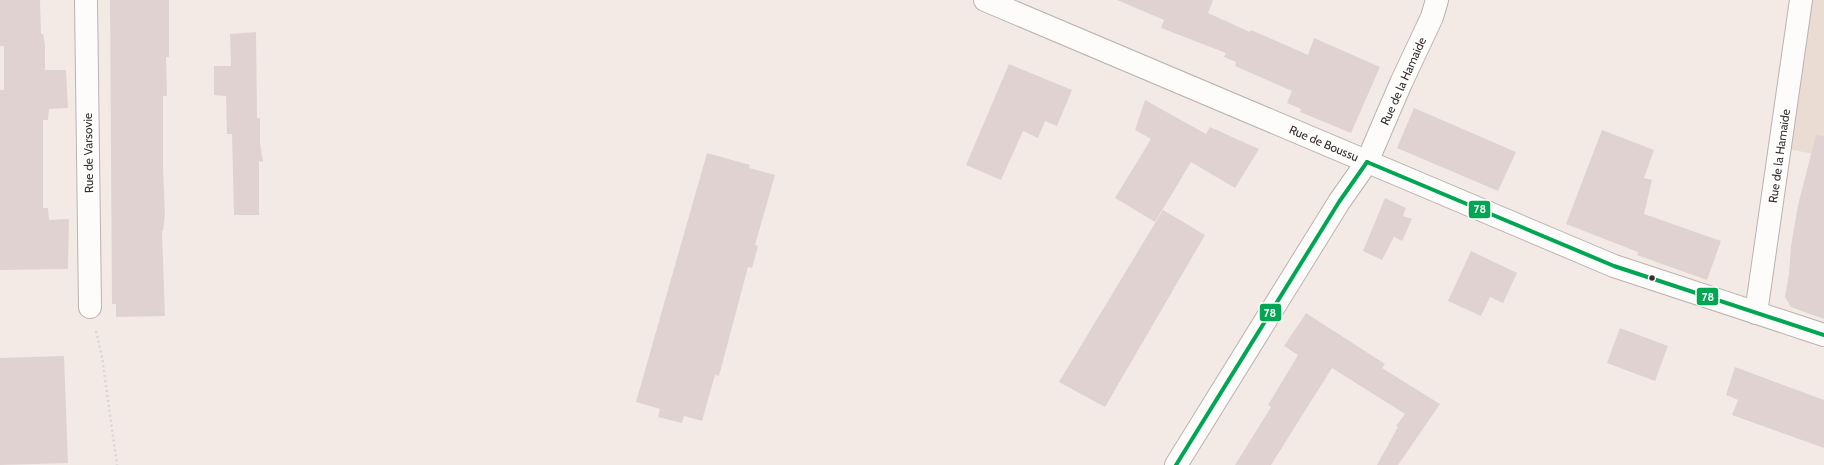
<svg xmlns="http://www.w3.org/2000/svg" width="1824" height="465" font-family="Cabin,sans-serif">
	<style>
		.industrial { fill: #eadcd3 }
		.building { fill: #e0d2d0 }
		.lines { fill: none; stroke-linecap: round; stroke-linejoin: round }
		.street-casing { stroke: #bab3b0; stroke-width: 24 }
		.secondary-casing { stroke: #bab3b0; stroke-width: 24 }
		.path { stroke: #dad6d5; stroke-width: 2.5; stroke-dasharray: 2 3; stroke-linecap: butt }
		.street { stroke: #fdfcfb; stroke-width: 22 }
		.secondary { stroke: #fdfcfb; stroke-width: 22 }
		.bus-1-casing { stroke: #fff; stroke-width: 7 }
		.bus-1 { stroke: #00a651; stroke-width: 4 }
		.bus-dot { fill: #352e2c; stroke: #fff; stroke-width: 1.5 }
		.labels { text-anchor: middle; dominant-baseline: central; stroke-width: 3.5; stroke-linejoin: round; paint-order: stroke }
		.street-label { font-size: 12px; fill: #352e2c; stroke: #fff }
		.line-badge { stroke: #fff; stroke-width: 1.5 }
		.badge-label { font-size: 11px; text-anchor: middle; font-weight: bold; fill: #fff }
	</style>
	<rect width="100%" height="100%" fill="#f3eae6"/>
	<path class="industrial" d="M 1810,0 L 1824,0 L 1824,156 L 1788,149 Z"/>
	<g class="building">
		<path d="M 0,0 L 40,0 L 41,34 L 43,34 L 45,45 L 45,70 L 66,70 L 68,108 L 49,109 L 48,120 L 43,120 L 43,208 L 48,208 L 49,220 L 69,219 L 68,269 L 0,270 L 0,90 L 4,90 L 4,46 L 0,46 Z"/>
		<path d="M 110,0 L 169,0 L 169,57 L 166,57 L 167,96 L 163,96 L 163,168 L 165,214 L 163,231 L 162,231 L 165,316 L 116,317 L 116,304 L 112,304 Z"/>
		<path d="M 1117,0 L 1213,0 L 1208,13 L 1250,32 L 1251,30 L 1308,55 L 1314,38 L 1380,67 L 1351,133 L 1300,112 L 1301,109 L 1287,103 L 1292,91 L 1235,66 L 1236,62 L 1224,57 L 1226,53 L 1161,28 L 1164,20 Z"/>
		<path d="M 256,32 L 257,118 L 260,118 L 260,143 L 263,162 L 259,161 L 259,215 L 234,215 L 232,134 L 227,134 L 226,96 L 214,95 L 214,66 L 231,66 L 230,34 Z"/>
		<path d="M 1009,64 L 1072,90 L 1057,126 L 1045,121 L 1038,138 L 1023,131 L 1001,180 L 966,165 Z"/>
		<path d="M 1145,100 L 1206,134 L 1210,127 L 1259,149 L 1235,188 L 1191,162 L 1155,222 L 1115,198 L 1151,139 L 1135,130 Z"/>
		<path d="M 1414,108 L 1516,152 L 1498,191 L 1397,148 Z"/>
		<path d="M 1602,130 L 1654,150 L 1644,178 L 1652,180 L 1644,214 L 1721,241 L 1707,280 L 1637,255 L 1638,252 L 1566,224 Z"/>
		<path d="M 1816,135 L 1824,136 L 1824,319 L 1791,307 L 1785,297 L 1789,274 L 1791,246 L 1798,205 Z"/>
		<path d="M 707,153 L 750,165 L 749,168 L 775,175 L 755,245 L 758,246 L 752,268 L 748,267 L 719,376 L 715,375 L 702,421 L 684,416 L 682,423 L 658,417 L 660,409 L 636,402 Z"/>
		<path d="M 1385,198 L 1406,208 L 1403,216 L 1412,219 L 1402,241 L 1394,237 L 1382,260 L 1363,251 Z"/>
		<path d="M 1163,210 L 1205,235 L 1105,407 L 1059,382 Z"/>
		<path d="M 1471,251 L 1517,273 L 1503,303 L 1490,297 L 1481,316 L 1448,301 Z"/>
		<path d="M 1306,313 L 1385,364 L 1382,368 L 1440,404 L 1398,465 L 1377,465 L 1398,427 L 1396,426 L 1405,414 L 1332,368 L 1271,465 L 1235,465 L 1271,407 L 1268,405 L 1298,355 L 1284,346 Z"/>
		<path d="M 1620,328 L 1668,346 L 1655,381 L 1607,363 Z"/>
		<path d="M 64,356 L 68,463 L 0,465 L 0,358 Z"/>
		<path d="M 1735,367 L 1824,400 L 1824,448 L 1732,415 L 1738,400 L 1726,395 Z"/>
	</g>
	<g class="lines">
		<g class="street-casing">
			<g id="street">
				<path d="M 86,0 L 90,307"/>
				<path d="M 1756,313 L 1801,0"/>
				<path d="M 1176,465 L 1339,202 L 1367,162 L 1401,83 L 1432,17 L 1437,0"/>
			</g>
		</g>
		<g class="secondary-casing">
			<path id="secondary" d="M 985,0 L 1614,266 L 1824,335"/>
		</g>
		<path class="path" d="M 96,331 L 102,357 L 117,465"/>
		<use href="#street" class="street"/>
		<use href="#secondary" class="secondary"/>
		<g class="bus-1-casing">
			<g id="bus-1">
				<path d="M 1367,162 L 1614,266 L 1824,335"/>
				<path d="M 1176,465 L 1339,202 L 1367,162"/>
			</g>
		</g>
		<use href="#bus-1" class="bus-1"/>
	</g>
	<circle class="bus-dot" cx="1652" cy="278" r="3.5"/>
	<g class="labels">
		<g class="street-label">
			<text transform="translate(1403 81) rotate(-66)">Rue de la Hamaide</text>
			<text transform="translate(1324 143) rotate(23)">Rue de Boussu</text>
			<text transform="translate(88 153) rotate(-91)">Rue de Varsovie</text>
			<text transform="translate(1779 156) rotate(-82)">Rue de la Hamaide</text>
		</g>
	</g>
	<g class="line-badge">
		<rect x="1468" y="200" width="23" height="19" rx="4" fill="#00a651"/>
		<rect x="1696" y="287" width="23" height="19" rx="4" fill="#00a651"/>
		<rect x="1259" y="303" width="23" height="19" rx="4" fill="#00a651"/>
	</g>
	<g class="badge-label">
		<text x="1480" y="213">78</text>
		<text x="1708" y="301">78</text>
		<text x="1270" y="317">78</text>
	</g>
</svg>
